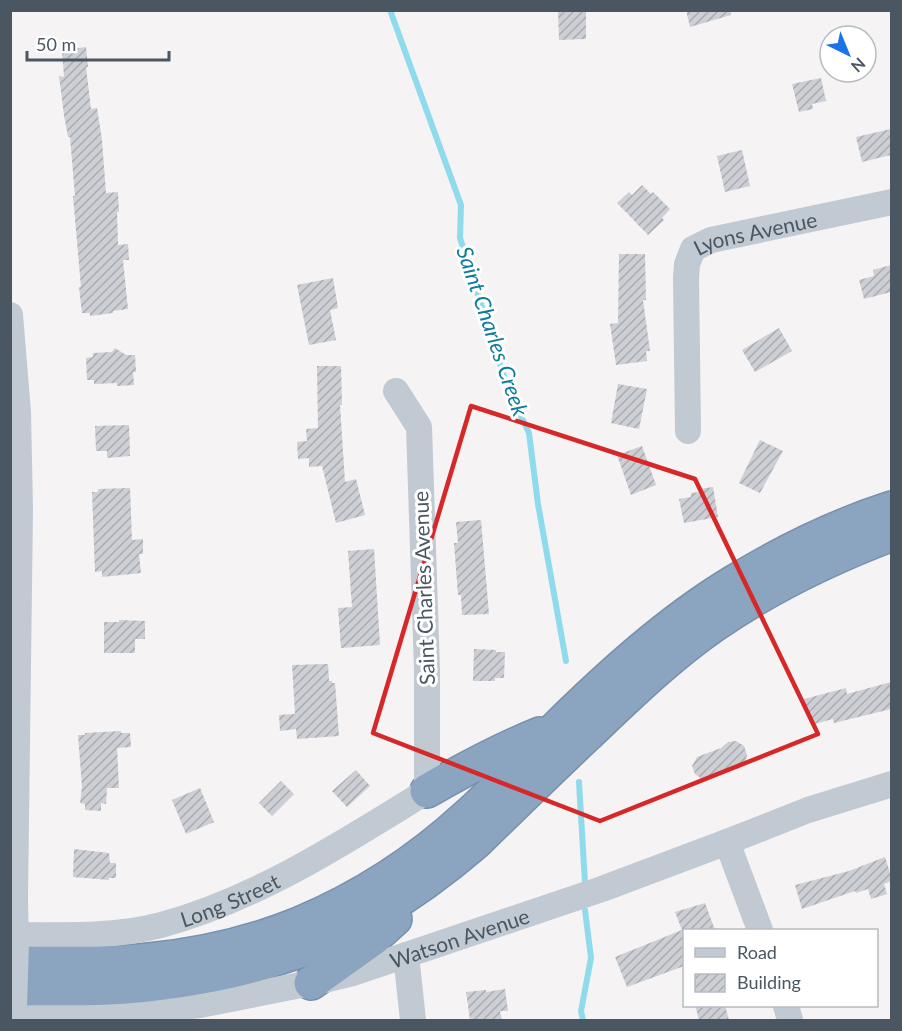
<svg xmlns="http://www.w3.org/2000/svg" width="902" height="1031" font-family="Lato,sans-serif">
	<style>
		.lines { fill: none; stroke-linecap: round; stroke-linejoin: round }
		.stream { stroke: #90daee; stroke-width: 6 }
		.building { fill: url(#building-hatch) }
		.highway-casing { stroke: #7690ad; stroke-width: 36 }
		.minor { stroke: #c1cad2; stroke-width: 26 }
		.highway { stroke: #8ba5c1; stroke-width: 33 }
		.minor-bridge { stroke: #c1cad2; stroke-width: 26 }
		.marked { fill: none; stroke: #d62828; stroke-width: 4.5; stroke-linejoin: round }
		.labels { text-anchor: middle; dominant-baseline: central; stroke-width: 6; stroke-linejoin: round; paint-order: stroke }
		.street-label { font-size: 21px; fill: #4a5661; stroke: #fff }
		.water-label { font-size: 22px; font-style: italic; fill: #0c7c9b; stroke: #fff }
	</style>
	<defs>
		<pattern id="building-hatch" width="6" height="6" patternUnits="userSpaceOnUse" patternTransform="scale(1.5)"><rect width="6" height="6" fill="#cdcfd5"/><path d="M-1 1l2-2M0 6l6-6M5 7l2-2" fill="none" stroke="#a8abb0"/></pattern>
	</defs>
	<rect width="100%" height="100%" fill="#f5f3f3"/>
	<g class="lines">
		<g class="stream">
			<path d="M 390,10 L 461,205 L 460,238 L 508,389 L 529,433 L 538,504 L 566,661"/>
			<path d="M 579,782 L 585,883"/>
			<path d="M 583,1020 L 581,1011 L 591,958 L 585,910"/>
		</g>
	</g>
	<g class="building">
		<path d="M 558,10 L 586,10 L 586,39 L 559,40 Z"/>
		<path d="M 686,10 L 731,10 L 731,15 L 690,27 Z"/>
		<path d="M 86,47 L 88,67 L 86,67 L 91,109 L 97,108 L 102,140 L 106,193 L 118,192 L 119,212 L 117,212 L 118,245 L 128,244 L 129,260 L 123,260 L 128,309 L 113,311 L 113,313 L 90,316 L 90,313 L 82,313 L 79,287 L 81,287 L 73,196 L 75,196 L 70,137 L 68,137 L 64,115 L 59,76 L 64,77 L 62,50 Z"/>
		<path d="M 821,78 L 826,101 L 812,104 L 813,109 L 799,112 L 792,84 Z"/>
		<path d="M 891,129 L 891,155 L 862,162 L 856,137 Z"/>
		<path d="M 742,150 L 750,186 L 725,192 L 717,156 Z"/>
		<path d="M 642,185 L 651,194 L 653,192 L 670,209 L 662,218 L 664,220 L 648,235 L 617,203 L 629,192 L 632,195 Z"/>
		<path d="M 619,254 L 645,254 L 646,300 L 643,300 L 650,351 L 646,351 L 647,361 L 616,365 L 610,324 L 618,323 Z"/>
		<path d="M 891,265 L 891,292 L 864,299 L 859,280 L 874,276 L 873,270 Z"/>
		<path d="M 333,278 L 338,308 L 330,310 L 336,340 L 309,345 L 297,285 Z"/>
		<path d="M 779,328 L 792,351 L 755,372 L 742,350 Z"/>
		<path d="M 115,348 L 126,355 L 135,355 L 136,372 L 133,372 L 134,385 L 117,386 L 117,383 L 94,384 L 94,380 L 87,380 L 86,358 L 93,357 L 93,353 L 112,352 Z"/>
		<path d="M 317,366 L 341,366 L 342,405 L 340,405 L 345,482 L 356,479 L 365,515 L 336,523 L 322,466 L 309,467 L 309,458 L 298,459 L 297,442 L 307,441 L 306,429 L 318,428 Z"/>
		<path d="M 618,384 L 647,389 L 639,429 L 611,423 Z"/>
		<path d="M 129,425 L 130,456 L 107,458 L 107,451 L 96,451 L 95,426 Z"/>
		<path d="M 760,440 L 783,451 L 760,493 L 739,483 Z"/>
		<path d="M 642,446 L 656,485 L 631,495 L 617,455 Z"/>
		<path d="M 713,487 L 718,517 L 684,523 L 679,499 L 691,497 L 691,493 L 699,492 L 698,489 Z"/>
		<path d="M 130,488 L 132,540 L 143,539 L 143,554 L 139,554 L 141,573 L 102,577 L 102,571 L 95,572 L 92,492 L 98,492 L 98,489 Z"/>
		<path d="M 481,520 L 489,614 L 462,615 L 461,595 L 458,595 L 454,543 L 458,543 L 456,522 Z"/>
		<path d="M 374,549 L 380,645 L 341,648 L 338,608 L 352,607 L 348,551 Z"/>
		<path d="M 119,620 L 145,621 L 145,639 L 135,639 L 135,653 L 104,653 L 104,622 L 119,622 Z"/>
		<path d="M 474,649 L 496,650 L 496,652 L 505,652 L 504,678 L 495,678 L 495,681 L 473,681 Z"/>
		<path d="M 328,664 L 329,681 L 332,681 L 332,683 L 335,683 L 339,736 L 297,739 L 296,729 L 280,731 L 279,715 L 295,714 L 292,665 Z"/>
		<path d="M 891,682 L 891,709 L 834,723 L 833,719 L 811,725 L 804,699 L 846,688 L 847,694 Z"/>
		<path d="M 121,731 L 121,733 L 130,733 L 131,747 L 117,748 L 119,788 L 107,788 L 106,804 L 101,803 L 101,811 L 85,810 L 85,804 L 80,803 L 82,787 L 78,735 L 85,735 L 85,733 Z"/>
		<path d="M 736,741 L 744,746 L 747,755 L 745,763 L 738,769 L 729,769 L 717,773 L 711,779 L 702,779 L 695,774 L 692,766 L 697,757 L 721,748 L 728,742 Z"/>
		<path d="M 356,770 L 370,786 L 347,807 L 332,791 Z"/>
		<path d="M 281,781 L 294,794 L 272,816 L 259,803 Z"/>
		<path d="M 200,788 L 214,822 L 186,834 L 172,800 Z"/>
		<path d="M 74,849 L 109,853 L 110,863 L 116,863 L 116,878 L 109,878 L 109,880 L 73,877 Z"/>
		<path d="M 885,857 L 891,876 L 891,881 L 884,884 L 887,894 L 871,899 L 868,889 L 856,893 L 855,891 L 802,909 L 795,885 L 849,871 Z"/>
		<path d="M 705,903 L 715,930 L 684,930 L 684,966 L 627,987 L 615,957 L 682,930 L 675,912 Z"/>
		<path d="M 505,989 L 508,1011 L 500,1011 L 502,1020 L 470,1020 L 466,992 L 486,990 L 486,992 Z"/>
		<path d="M 695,1005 L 725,1005 L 729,1020 L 699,1020 Z"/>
	</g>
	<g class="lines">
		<g class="highway-casing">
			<g id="highway">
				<path d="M 427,791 C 463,770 500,750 540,734"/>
				<path d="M 10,963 C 57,963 103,965 149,960 C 200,955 252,943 299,924 C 361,898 418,861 467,816 C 498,789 525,757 555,729 C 609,676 668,622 734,582 C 783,552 836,526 892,508"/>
				<path d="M 311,983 L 374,938 L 395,919"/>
				<path d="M 10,989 C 59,988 108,991 156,984 C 195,979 235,972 272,960 C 347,938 418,892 476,842 C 513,806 550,770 587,735 C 628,696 668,657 714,625 C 769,587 829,558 892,534"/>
			</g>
		</g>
		<g class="minor">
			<path d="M 10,315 L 18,412 L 20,509 L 15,899 L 16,944"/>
			<path id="s1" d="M 688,431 L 686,278 L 687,264 L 693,249 L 711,240 L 892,202"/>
			<path d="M 727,842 L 760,930"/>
			<path id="s2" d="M 10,935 C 61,935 112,938 161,925 C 257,899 343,843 427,791 L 427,670 L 419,427 L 396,391"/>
			<path d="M 406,955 L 413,1020"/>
			<path d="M 786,1006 L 790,1020"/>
			<path id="s3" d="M 10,1015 L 137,1012 L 200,1005 L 311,983 L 353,973 L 602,889 L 727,842 L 808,810 L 892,784"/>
		</g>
		<use href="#highway" class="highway"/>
		<path class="minor-bridge" d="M 14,1004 L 16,944"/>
	</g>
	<path class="marked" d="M 471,406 L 695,479 L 818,734 L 600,821 L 373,733 Z"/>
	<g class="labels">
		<g class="street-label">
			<text stroke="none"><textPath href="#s1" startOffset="248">Lyons Avenue</textPath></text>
			<text transform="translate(423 588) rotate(-92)">Saint Charles Avenue</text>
			<text stroke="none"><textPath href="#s2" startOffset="225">Long Street</textPath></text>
			<text stroke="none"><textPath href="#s3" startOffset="459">Watson Avenue</textPath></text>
		</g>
		<g class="water-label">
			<text transform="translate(493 331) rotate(71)">Saint Charles Creek</text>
		</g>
	</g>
	<rect width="902" height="1031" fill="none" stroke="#4a5661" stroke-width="24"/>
	<rect x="683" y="929" width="195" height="78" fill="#ffffff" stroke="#b7bbc0" stroke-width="1.5"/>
	<rect x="695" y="948" width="30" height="9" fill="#c1cad2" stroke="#b7bbc0" stroke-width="1.5"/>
	<text x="737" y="959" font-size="18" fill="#4a5661">Road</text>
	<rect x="695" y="974" width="30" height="18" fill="url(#building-hatch)" stroke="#b7bbc0" stroke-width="1.5"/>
	<text x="737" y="989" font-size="18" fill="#4a5661">Building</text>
	<g transform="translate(848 54) rotate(137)"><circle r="28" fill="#ffffff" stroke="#b7bbc0" stroke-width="1.5"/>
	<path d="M0-4.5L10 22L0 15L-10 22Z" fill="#1a73e8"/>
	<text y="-9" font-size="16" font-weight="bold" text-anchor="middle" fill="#4a5661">N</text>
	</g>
	<path d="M27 51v9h142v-9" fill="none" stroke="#4a5661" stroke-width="3"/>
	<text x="36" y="51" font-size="18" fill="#4a5661" stroke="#ffffff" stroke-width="4.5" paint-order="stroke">50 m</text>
</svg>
